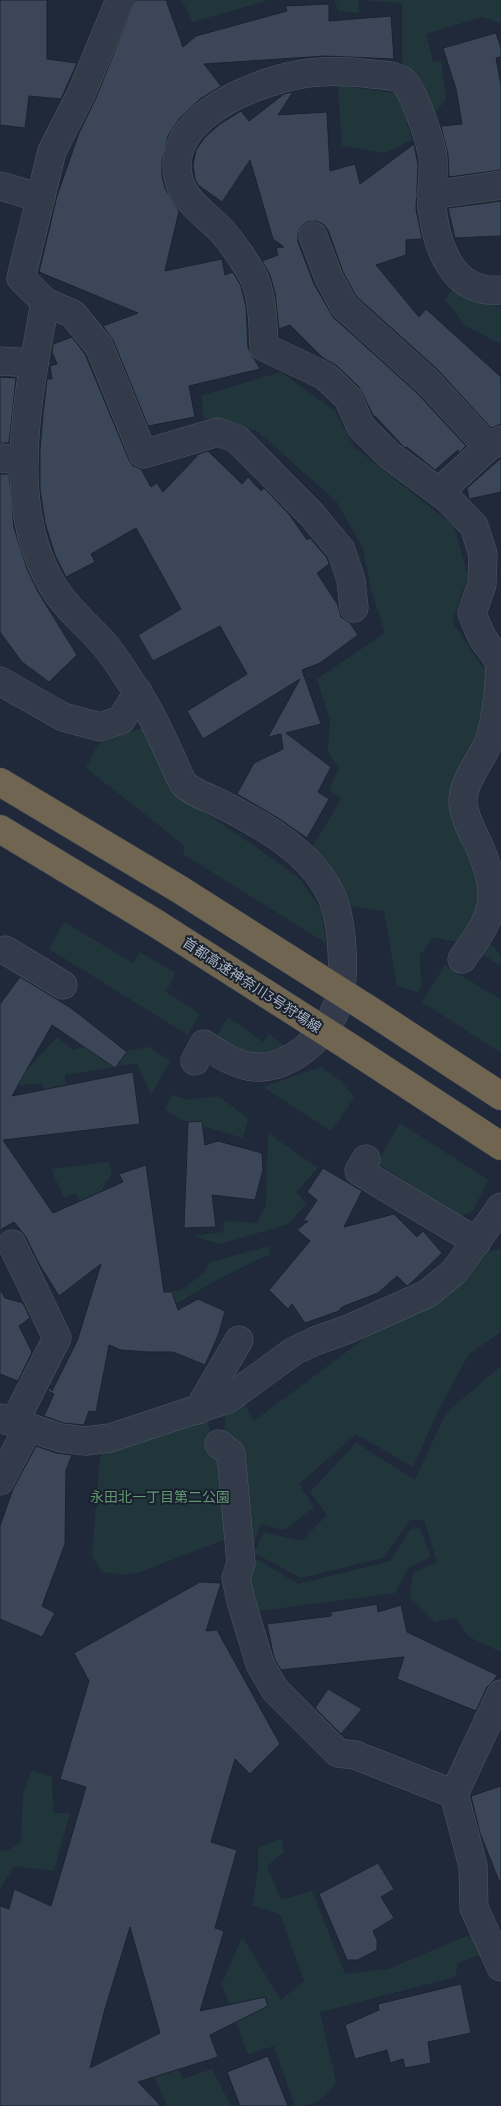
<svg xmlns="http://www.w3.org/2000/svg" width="501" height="2106" font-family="Montserrat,'Noto Sans JP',sans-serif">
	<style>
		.green { fill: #21363b }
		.building { fill: #3b4759; stroke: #1b2330; fill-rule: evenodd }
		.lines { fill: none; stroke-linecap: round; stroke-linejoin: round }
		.minor-casing { stroke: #4e5665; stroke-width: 29 }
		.highway-casing { stroke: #3b4351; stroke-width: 29 }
		.minor { stroke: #333b4a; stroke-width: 28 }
		.highway { stroke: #706550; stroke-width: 28 }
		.highway-bridge-casing { stroke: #3b4351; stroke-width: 29; stroke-linecap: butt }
		.highway-bridge { stroke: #706550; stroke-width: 28 }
		.labels { text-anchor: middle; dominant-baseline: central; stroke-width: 4; stroke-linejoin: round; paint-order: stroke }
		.street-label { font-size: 14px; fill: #aeb6c6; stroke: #19212e }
		.park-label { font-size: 14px; fill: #649873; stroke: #19212e }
	</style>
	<rect width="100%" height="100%" fill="#20293a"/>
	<g class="green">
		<path d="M 182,0 L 269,0 L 192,22 Z"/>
		<path d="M 335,0 L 358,0 L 359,13 L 338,11 Z"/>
		<path d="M 363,0 L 501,0 L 501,24 L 482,17 L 426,34 L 433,62 L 441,60 L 446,99 L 432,117 L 422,81 L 402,62 L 402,3 Z"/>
		<path d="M 338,85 L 399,94 L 412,140 L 384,153 L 342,146 Z"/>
		<path d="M 454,287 L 472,299 L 501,308 L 501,344 L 466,326 L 445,300 Z"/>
		<path d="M 281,372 L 335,411 L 354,447 L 454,526 L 468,577 L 452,622 L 486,672 L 488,714 L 468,762 L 488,901 L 460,943 L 433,937 L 420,955 L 421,985 L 418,992 L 397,986 L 384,911 L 351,906 L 313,846 L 341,799 L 329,790 L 339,768 L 328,752 L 330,721 L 317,679 L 385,633 L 371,589 L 363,548 L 336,501 L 257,431 L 204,418 L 201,396 Z"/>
		<path d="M 145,727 L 171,789 L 276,861 L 301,880 L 321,910 L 326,943 L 183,854 L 185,846 L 86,768 L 98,744 Z"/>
		<path d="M 64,922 L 133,963 L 140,952 L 175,973 L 166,992 L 200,1014 L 188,1035 L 49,949 Z"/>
		<path d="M 487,940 L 501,955 L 501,966 L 478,952 Z"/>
		<path d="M 445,965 L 501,1000 L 501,1053 L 422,1002 Z"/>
		<path d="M 228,1017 L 263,1042 L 269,1034 L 287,1048 C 251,1057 248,1055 217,1035 Z"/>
		<path d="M 57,1037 L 72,1050 L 109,1041 L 119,1052 L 149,1047 L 170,1061 L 151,1095 L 137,1063 L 65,1075 L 66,1094 L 45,1093 L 42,1084 L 13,1085 Z"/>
		<path d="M 321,1067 L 342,1082 L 354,1098 L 331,1131 L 263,1087 Z"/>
		<path d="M 172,1095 L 190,1100 L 218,1096 L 248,1118 L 243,1138 L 179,1119 L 165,1110 Z"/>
		<path d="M 400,1123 L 488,1180 L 473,1211 L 460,1216 L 377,1163 Z"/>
		<path d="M 268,1133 L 318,1168 L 296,1192 L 306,1204 L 288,1224 L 220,1244 L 193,1236 L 223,1232 L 225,1221 L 257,1223 L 266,1205 Z"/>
		<path d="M 109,1162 L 112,1174 L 105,1183 L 91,1227 L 76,1193 L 64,1198 L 51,1169 Z"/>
		<path d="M 269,1246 L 270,1254 L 215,1281 L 172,1306 L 144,1290 L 180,1291 L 205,1272 L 208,1263 Z"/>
		<path d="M 501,1248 L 501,1332 L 469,1354 L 438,1411 L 413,1467 L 356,1434 L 299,1484 L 314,1507 L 284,1530 L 261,1524 L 250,1553 L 224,1437 L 226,1406 L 242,1399 L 254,1421 L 364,1339 L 359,1330 L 472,1258 Z"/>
		<path d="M 501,1366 L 501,1652 L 469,1637 L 456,1618 L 435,1622 L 410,1597 L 413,1573 L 437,1562 L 424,1520 L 410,1520 L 383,1558 L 301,1578 L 254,1553 L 264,1532 L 302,1541 L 327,1515 L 310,1492 L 356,1443 L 415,1480 L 446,1413 Z"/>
		<path d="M 208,1419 L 212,1446 L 222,1457 L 226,1539 L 140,1572 L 125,1575 L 102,1572 L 92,1556 L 100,1457 L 106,1449 Z"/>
		<path d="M 420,1528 L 431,1557 L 408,1568 L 395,1593 L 252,1612 L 245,1566 L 252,1556 L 298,1584 L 390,1561 L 411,1529 Z"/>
		<path d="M 32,1770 L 52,1777 L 53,1813 L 70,1813 L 54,1871 L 14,1866 L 0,1889 L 0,1851 L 9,1850 L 21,1841 L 23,1794 Z"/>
		<path d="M 281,1839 L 284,1852 L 267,1866 L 281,1900 L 312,1891 L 345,1974 L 388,1969 L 474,1933 L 485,1953 L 458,1963 L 455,1977 L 320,2012 L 336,2082 C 325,2099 315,2106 295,2106 L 274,2046 L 248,2054 L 222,1984 L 242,1937 L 281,2000 L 304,1981 L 280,1914 L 252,1905 L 258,1870 L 258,1848 Z"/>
		<path d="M 176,2066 L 183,2079 L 212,2069 L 231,2106 L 167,2106 L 153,2073 Z"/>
	</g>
	<g class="building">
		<path d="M 0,0 L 47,0 L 47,59 L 77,63 L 61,99 L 29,96 L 25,128 L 0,125 Z"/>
		<path d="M 135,0 L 166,0 L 183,47 L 196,36 L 287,11 L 285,6 L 329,4 L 329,21 L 391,16 L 394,59 L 325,56 L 204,64 L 221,86 L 200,99 L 180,118 L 168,136 L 162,161 L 162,176 L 165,188 L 179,211 L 165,271 L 222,259 L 225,275 L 233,272 L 241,286 L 246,307 L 248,348 L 260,369 L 189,386 L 195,417 L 148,426 L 113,340 L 103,326 L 138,313 L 39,272 L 57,196 L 79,133 L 96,98 Z"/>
		<path d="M 496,33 L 501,48 L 501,57 L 496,58 L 501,85 L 501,170 L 449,177 L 448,155 L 441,126 L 462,124 L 456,89 L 443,48 Z"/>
		<path d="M 293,92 L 278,115 L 327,112 L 330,171 L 355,164 L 360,184 L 414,144 L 418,165 L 416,209 L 422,239 L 406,240 L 406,255 L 376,265 L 419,317 L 426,309 L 501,377 L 501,424 L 491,428 L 438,370 L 356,296 L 343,272 L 328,230 L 323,224 L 316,221 L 307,222 L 301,227 L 298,234 L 298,242 L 314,284 L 333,317 L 417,393 L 466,446 L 459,453 L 458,450 L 435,470 L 407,447 L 405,448 L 401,444 L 375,416 L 374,417 L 359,387 L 336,365 L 323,358 L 290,325 L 279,329 L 275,293 L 270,275 L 262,261 L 278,255 L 276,248 L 284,247 L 273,239 L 250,160 L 222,202 L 198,185 L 195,179 L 193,165 L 196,150 L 205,137 L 220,124 L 241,111 L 249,121 L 284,94 Z"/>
		<path d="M 501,201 L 501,236 L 455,238 L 448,208 Z"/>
		<path d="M 72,337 L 85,354 L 129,460 L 133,466 L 141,469 L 151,487 L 157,483 L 163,492 L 199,454 L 208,451 L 242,484 L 248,477 L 261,491 L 264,488 L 288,513 L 307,540 L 310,538 L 327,558 L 329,564 L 317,573 L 338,605 L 341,617 L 350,623 L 358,635 L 320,663 L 302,670 L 321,724 L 286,733 L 331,767 L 318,792 L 329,799 L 307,838 L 278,818 L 237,794 L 254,763 L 283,749 L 281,734 L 268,737 L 300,679 L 203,739 L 187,711 L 247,674 L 220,626 L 153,661 L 138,635 L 181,609 L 136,528 L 91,554 L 95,562 L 66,577 L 55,555 L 45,523 L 40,488 L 40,451 L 43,414 L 47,379 L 52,379 L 50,366 L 57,364 L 52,352 L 53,344 Z"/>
		<path d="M 0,377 L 16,378 L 9,443 L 0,443 Z"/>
		<path d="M 501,458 L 501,492 L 469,499 L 467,488 Z"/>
		<path d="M 0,474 L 9,474 L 14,528 L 27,569 L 38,592 L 77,655 L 49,682 L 22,662 L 0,632 Z"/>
		<path d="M 20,977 L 71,1008 L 127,1052 L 115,1068 L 52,1025 L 12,1096 L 133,1072 L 140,1124 L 3,1140 L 53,1213 L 123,1182 L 119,1174 L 146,1165 L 164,1292 L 172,1292 L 178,1310 L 198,1299 L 225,1311 L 219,1333 L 205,1365 L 173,1352 L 148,1352 L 121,1350 L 109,1345 L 96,1412 L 89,1411 L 84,1425 L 64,1423 L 44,1416 L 54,1394 L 48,1391 L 50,1387 L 52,1391 L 77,1341 L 101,1264 L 59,1296 L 38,1262 L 26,1237 L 14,1222 L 0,1230 L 0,1004 Z"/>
		<path d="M 202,1121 L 205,1145 L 218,1141 L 262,1153 L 263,1170 L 255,1200 L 212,1195 L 216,1227 L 184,1228 L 188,1122 Z"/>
		<path d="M 323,1168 L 362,1191 L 344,1227 L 394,1214 L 417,1237 L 423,1231 L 442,1253 L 410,1284 L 407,1286 L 397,1276 L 378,1293 L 342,1307 L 339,1311 L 305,1323 L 292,1304 L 288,1309 L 269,1290 L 310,1241 L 297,1230 L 308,1221 L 303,1221 L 317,1200 L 307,1192 Z"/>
		<path d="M 0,1289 L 5,1298 L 23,1303 L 30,1318 L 19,1326 L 32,1352 L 18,1381 L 0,1374 Z"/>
		<path d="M 36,1446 L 56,1453 L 72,1455 L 66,1470 L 65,1544 L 42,1606 L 55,1613 L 42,1637 L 0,1619 L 0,1526 L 13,1489 Z"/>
		<path d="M 200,1582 L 221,1583 L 206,1631 L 217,1630 L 280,1744 L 250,1774 L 235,1759 L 211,1842 L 237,1850 L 215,1928 L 224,1931 L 200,2011 L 265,1997 L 268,2006 L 210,2035 L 218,2057 L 138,2082 L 161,2106 L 0,2106 L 0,1906 L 9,1909 L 14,1889 L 51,1906 L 86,1787 L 60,1779 L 89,1681 L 74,1653 ZM 130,1927 L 160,2033 L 90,2068 L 105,2009 Z"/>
		<path d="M 377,1604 L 378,1612 L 401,1605 L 407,1632 L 497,1675 L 494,1680 L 487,1687 L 476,1711 L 397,1679 L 404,1657 L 281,1670 L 274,1658 L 267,1624 L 331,1616 L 331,1612 Z"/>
		<path d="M 328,1689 L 362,1709 L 341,1734 L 315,1708 Z"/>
		<path d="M 501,1786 L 501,1880 L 499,1881 L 480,1833 L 471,1796 Z"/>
		<path d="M 378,1863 L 394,1889 L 381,1897 L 394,1918 L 373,1931 L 377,1940 L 377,1950 L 358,1960 L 347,1960 L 319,1894 Z"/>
		<path d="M 461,1984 L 471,2033 L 428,2042 L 431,2063 L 405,2068 L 403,2059 L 390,2063 L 387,2050 L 355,2059 L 345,2025 L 379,2010 L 378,2004 Z"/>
		<path d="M 268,2056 L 288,2106 L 240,2106 L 227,2072 Z"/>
	</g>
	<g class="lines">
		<g class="minor-casing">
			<g id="minor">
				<path d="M 120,0 L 82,92 L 52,151 L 21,278 L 45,302 C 29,393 1,511 58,594 C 72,614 93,630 108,649 C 118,661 125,674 134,687 C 149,709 160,733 171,757 C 175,765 179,777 184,784 C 190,791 211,799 219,803 C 263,825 316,854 334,902 C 343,929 346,980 337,1006 C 325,1039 284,1074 248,1066 C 232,1063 218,1053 204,1044 L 195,1061"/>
				<path d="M 0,186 L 41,198"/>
				<path d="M 431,195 L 501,185"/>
				<path d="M 313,236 L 329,278 L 344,306 L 428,382 L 488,447"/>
				<path d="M 45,302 L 73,314 L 99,346 L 143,454 L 218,432 L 237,439 L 313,516 L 341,550 L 351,580 L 354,608"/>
				<path d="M 0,361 L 34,363"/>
				<path d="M 0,458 L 24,460"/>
				<path d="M 439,492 L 488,447 L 501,440"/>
				<path d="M 0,681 L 63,717 L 100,727 L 121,720 L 138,692"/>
				<path d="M 5,950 L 63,985"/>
				<path d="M 462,959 C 496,912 501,898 478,843 C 471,830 463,814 463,800 C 464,781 478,764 486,748 C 495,732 501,679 499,663 C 496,653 487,646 482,637 C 478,629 475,621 472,613 L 482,584 L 483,554 L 474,526 L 447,498 L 389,455 L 361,427 L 348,398 L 325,376 L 264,347 C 263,325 263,301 255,280 C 248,265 230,239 218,227 C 198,208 176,195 177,164 C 178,108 273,75 319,72 C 336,71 354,72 372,74 C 381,75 397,75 404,82 C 414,92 429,137 432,152 C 436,167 430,191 432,208 C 437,248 453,295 501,290"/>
				<path d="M 366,1159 L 359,1171 L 477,1242"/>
				<path d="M 12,1244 L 57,1338 L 14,1423"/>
				<path d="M 198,1410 L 239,1340"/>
				<path d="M 0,1418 L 61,1438 L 86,1441 L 110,1438 L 228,1399 L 294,1351 L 315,1341 L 346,1330 L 427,1294 L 454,1272 L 501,1207"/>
				<path d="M 219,1444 L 231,1454 L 241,1563 L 236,1578 L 241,1601 L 260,1664 L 275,1690 L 338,1753 L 355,1755 L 454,1794 L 473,1866 L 474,1908 L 501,1967"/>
				<path d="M 0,1481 L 28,1428"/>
				<path d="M 454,1794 L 501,1694"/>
			</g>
		</g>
		<g class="highway-casing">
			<g id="highway">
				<path d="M 0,782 L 179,889"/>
				<path d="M 0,829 L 157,924"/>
				<path d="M 368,1009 L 501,1096"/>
				<path d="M 348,1046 L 501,1146"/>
			</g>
		</g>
		<use href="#minor" class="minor"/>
		<use href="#highway" class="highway"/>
		<g class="highway-bridge-casing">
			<g id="highway-bridge">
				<path d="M 179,889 L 368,1009"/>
				<path d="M 157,924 L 348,1046"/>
			</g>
		</g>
		<use href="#highway-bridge" class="highway-bridge"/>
	</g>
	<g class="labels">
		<g class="street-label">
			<text transform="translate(252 985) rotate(33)">首都高速神奈川3号狩場線</text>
		</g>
		<g class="park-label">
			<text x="160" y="1497">永田北一丁目第二公園</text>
		</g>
	</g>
</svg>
